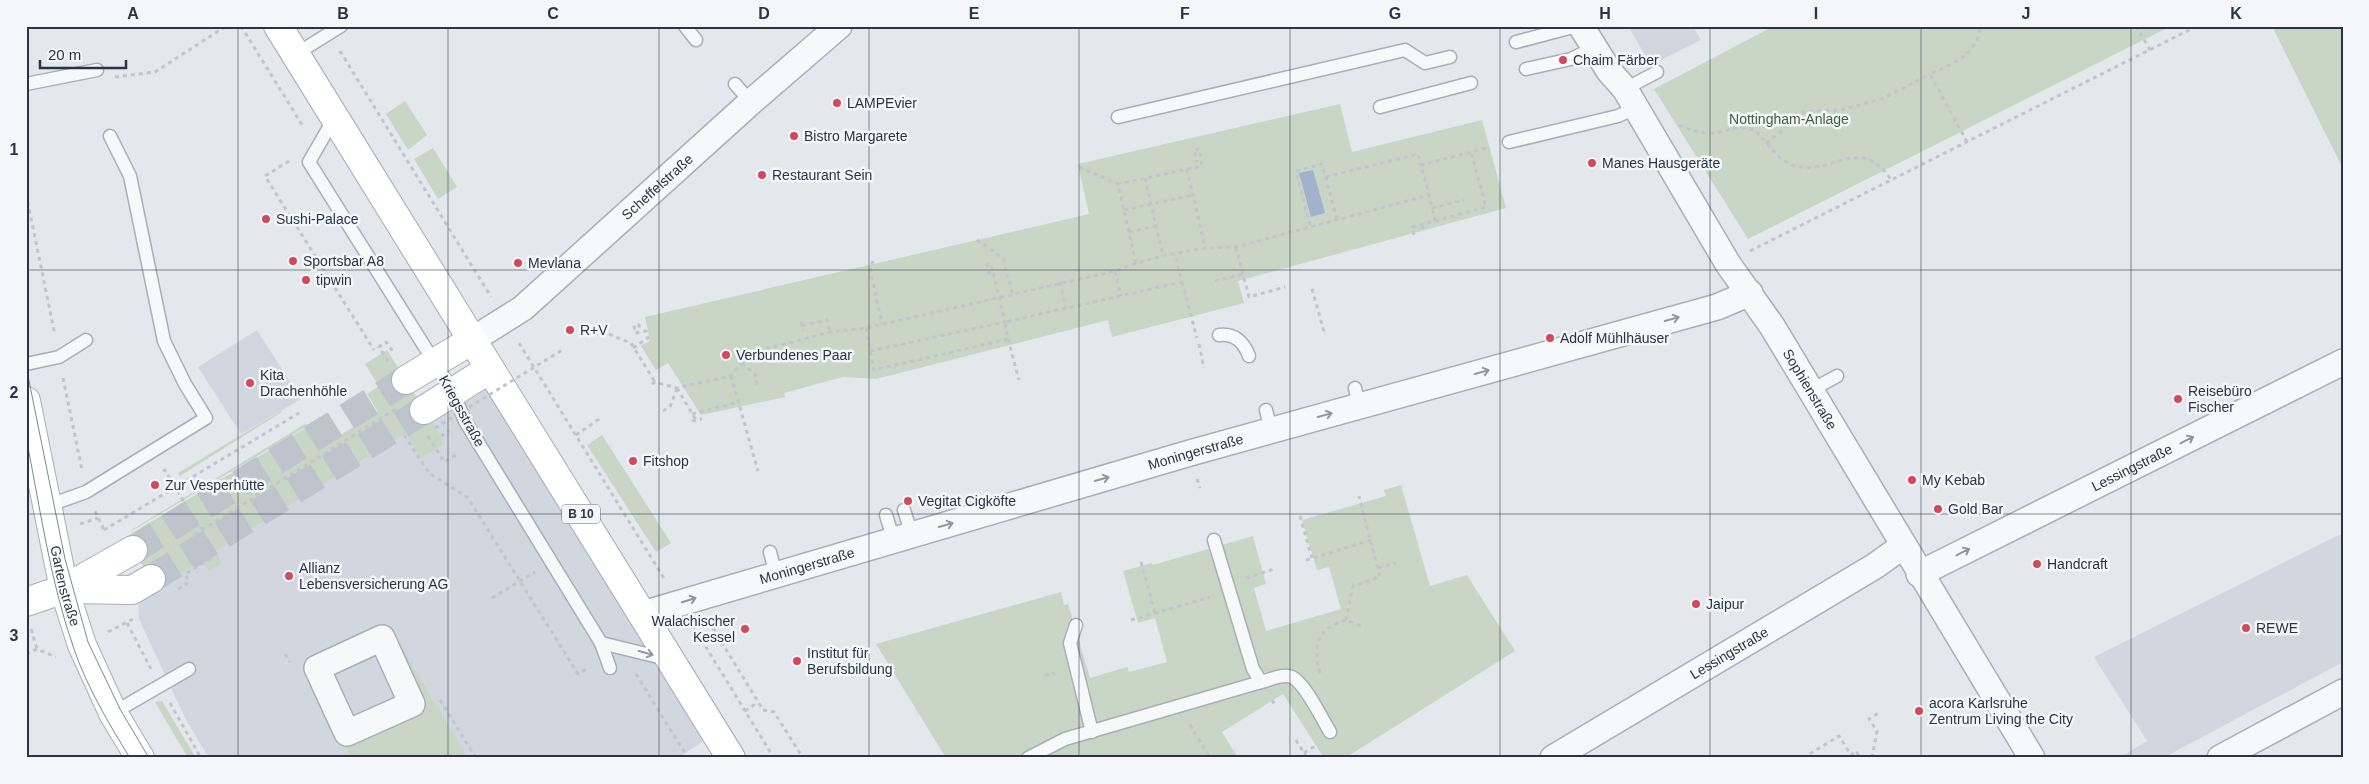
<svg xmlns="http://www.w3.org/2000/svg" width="2369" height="784" font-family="Helvetica,sans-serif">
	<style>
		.built { fill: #d2d6de }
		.green { fill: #c9d6c5 }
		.water { fill: #9fb4cc }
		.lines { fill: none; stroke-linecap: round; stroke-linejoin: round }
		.secondary-tunnel { stroke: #bfc3cb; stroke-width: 28; stroke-dasharray: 28 14; stroke-linecap: butt }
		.lane-casing { stroke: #a9aeb7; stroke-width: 15 }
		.street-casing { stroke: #a9aeb7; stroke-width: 28 }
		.secondary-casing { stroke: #a9aeb7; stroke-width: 30 }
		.primary-casing { stroke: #a3abb8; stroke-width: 30 }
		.path { stroke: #c2c5cb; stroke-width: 3; stroke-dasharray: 4 4; stroke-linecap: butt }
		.lane { stroke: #f7f8fa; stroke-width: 12 }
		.street { stroke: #f7f8fa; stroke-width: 25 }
		.secondary { stroke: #fff; stroke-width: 28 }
		.primary { stroke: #fff; stroke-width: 28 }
		.tram { stroke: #7d8696; stroke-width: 1 }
		.path-bridge { stroke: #c2c5cb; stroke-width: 3; stroke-dasharray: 4 4; stroke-linecap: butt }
		.oneway { stroke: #9196a0 }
		.grid { fill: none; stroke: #2b3445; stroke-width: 1; stroke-opacity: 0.55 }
		.poi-dot { fill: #d1495b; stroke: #f4f6f9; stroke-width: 2 }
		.labels { text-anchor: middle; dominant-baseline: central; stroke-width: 5; stroke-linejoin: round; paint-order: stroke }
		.shield { fill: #f4f6f9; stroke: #676e7b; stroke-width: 1 }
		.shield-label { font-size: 12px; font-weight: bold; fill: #2b3445 }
		.poi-label { font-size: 14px; fill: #2b3445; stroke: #f4f6f9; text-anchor: start }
		.park-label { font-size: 14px; fill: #3f6138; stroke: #f4f6f9 }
		.street-label { font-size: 14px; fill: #2b3445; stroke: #f4f6f9 }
		.neatline { fill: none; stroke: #2b3445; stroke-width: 2 }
		.grid-label { font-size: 16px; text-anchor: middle; font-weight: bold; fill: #2b3445 }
	</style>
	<rect width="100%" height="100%" fill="#e4e7ec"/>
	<g class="built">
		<path d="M 1628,26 L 1693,26 L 1701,40 L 1651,65 Z"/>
		<path d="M 257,330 L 301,399 L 241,434 L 198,367 Z"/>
		<path d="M 478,358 L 713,735 L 678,758 L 209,758 L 186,720 L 139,619 L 137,571 Z"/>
		<path d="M 2343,533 L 2343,662 L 2163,758 L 2119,758 L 2147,741 L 2094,657 Z"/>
	</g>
	<g class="green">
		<path d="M 1774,26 L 2171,26 L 1748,239 L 1654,89 Z"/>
		<path d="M 2272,26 L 2343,26 L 2343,169 Z"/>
		<path d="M 405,101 L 427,135 L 408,150 L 386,114 Z"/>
		<path d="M 1340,104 L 1352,152 L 1482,120 L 1506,208 L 1238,281 L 1244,303 L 1112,337 L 1108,320 L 876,379 L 843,377 L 784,393 L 785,397 L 701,415 L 668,363 L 656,370 L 641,346 L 650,341 L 645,317 L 1089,214 L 1078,164 Z"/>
		<path d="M 433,148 L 457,187 L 438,199 L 414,159 Z"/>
		<path d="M 387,350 L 445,443 L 421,458 L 406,433 L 215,551 L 222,563 L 209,571 L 202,560 L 156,588 L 126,537 L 314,423 L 327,443 L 378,412 L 367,394 L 379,386 L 365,364 Z"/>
		<path d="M 281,411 L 282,412 L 180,476 L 178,473 Z"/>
		<path d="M 305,424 L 309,425 L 130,532 L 133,529 Z"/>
		<path d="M 602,435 L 671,543 L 656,552 L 587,445 Z"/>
		<path d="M 1401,485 L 1430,586 L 1467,575 L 1515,651 L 1345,758 L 1324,758 L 1283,694 L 1222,732 L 1238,758 L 946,758 L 876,644 L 1061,592 L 1064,605 L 1068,604 L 1090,678 L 1127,667 L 1129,672 L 1167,662 L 1155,618 L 1138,623 L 1123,571 L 1152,563 L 1153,565 L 1253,536 L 1266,584 L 1254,588 L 1266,631 L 1341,609 L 1329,567 L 1317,570 L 1302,520 L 1386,496 L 1384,490 Z"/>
		<path d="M 394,635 L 468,758 L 352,758 L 309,687 L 322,679 L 347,733 L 412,704 Z"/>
		<path d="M 162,701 L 196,758 L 188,758 L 155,702 Z"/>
	</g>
	<path class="water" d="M 1313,170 L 1325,213 L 1311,217 L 1299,173 Z"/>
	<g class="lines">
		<g class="secondary-tunnel">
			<path d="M 133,550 L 406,380"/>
			<path d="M 151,579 L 424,410"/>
		</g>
		<g class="lane-casing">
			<g id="lane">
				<path d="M 685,26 L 696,40"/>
				<path d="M 1516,42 L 1577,26"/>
				<path d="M 296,54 L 341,26"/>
				<path d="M 1526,69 L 1571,59 L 1594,48"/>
				<path d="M 26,84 L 97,70"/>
				<path d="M 735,84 L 751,102"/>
				<path d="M 1625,89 L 1657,72"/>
				<path d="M 1380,107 L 1471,83"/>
				<path d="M 335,117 L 309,162 L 453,392 L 465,421 L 601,643 L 667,659"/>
				<path d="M 1118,117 L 1405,50 L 1425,63 L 1450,57"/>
				<path d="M 1509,142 L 1618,116 L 1636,108"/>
				<path d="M 1219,335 C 1234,333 1244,342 1249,356"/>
				<path d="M 26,364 L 59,357 L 86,340"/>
				<path d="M 1355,388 L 1359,406"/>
				<path d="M 1810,391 L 1837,376"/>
				<path d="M 1266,410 L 1271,431"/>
				<path d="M 47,506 L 86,492 L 206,418 L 185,384 L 164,341 L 130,176 L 110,136"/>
				<path d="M 904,510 L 912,535"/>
				<path d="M 886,515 L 894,541"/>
				<path d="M 770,552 L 776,575"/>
				<path d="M 1076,625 L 1070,643 L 1092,732"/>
				<path d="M 601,643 L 610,668"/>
				<path d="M 1261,682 C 1270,680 1283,673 1292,677 C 1305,683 1322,719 1330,732"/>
				<path d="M 113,713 L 189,669"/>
				<path d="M 1028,758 L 1065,739 L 1261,682 L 1253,669 L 1214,540"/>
			</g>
		</g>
		<g class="street-casing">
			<g id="street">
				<path id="s1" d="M 1581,26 L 1609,71 L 1625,89 L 1728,264 L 1772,326 L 2032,758"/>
				<path id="s2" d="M 472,340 L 523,308 L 751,102 L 839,26"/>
				<path id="s3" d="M 1919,574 L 2343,362"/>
				<path id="s4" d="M 643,614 L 1190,453 L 1717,307 L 1750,293"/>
				<path d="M 382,638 L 412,704 L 347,733 L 317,668 Z"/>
				<path id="s5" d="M 1553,758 L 1875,566 L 1903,546"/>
				<path d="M 2220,758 L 2343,692"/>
			</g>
		</g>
		<g class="secondary-casing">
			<g id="secondary">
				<path d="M 406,380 L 472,340"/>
				<path id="s6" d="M 26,401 L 64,589 L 82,645 L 113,713 L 140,758"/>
				<path d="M 424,410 L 490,369"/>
				<path d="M 65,589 L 132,590 L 151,579"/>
				<path d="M 26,602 L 64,589 L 133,550"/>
			</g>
		</g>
		<g class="primary-casing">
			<path id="primary" d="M 278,26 L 731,758"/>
		</g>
		<g class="path">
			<path d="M 241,26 L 304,128"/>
			<path d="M 2136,26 L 2150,50"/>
			<path d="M 340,51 L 491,297"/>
			<path d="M 115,77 L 155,72 L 226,26"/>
			<path d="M 1679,125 C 1690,130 1700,133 1712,133 C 1726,132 1736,125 1750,129 C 1767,134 1772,163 1801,167 C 1834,172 1864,136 1891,180"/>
			<path d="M 1967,142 L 1930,74 C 1952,64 1979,54 1980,26"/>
			<path d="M 1766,143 L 1782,131 L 1798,112 L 1841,110 L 1884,98 L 1930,74"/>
			<path d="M 289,161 L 265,176 L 374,350"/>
			<path d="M 1079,167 L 1118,184"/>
			<path d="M 1187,169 L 1205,247"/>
			<path d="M 1326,177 L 1418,154 L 1421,165"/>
			<path d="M 1145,178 L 1163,256"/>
			<path d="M 26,194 L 55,335"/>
			<path d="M 1432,208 L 1464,200"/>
			<path d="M 1124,210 L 1193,195"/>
			<path d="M 1435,221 L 1486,207 L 1471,152"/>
			<path d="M 1310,225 L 1296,171 L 1322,164 L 1337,219"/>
			<path d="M 1422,225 L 1424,232"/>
			<path d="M 1129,232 L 1156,226"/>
			<path d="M 1414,235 L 1412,227 L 1435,221 L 1429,195"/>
			<path d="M 977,240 L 1003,258 L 1012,293"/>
			<path d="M 1236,247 L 1249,297 L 1285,287"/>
			<path d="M 1750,251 L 2197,26"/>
			<path d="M 873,261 L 870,268 L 882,324"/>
			<path d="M 1136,263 L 1118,184 L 1202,166 L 1199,149 L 1194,150 L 1197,162"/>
			<path d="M 1115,271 L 1121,296"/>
			<path d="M 1215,281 L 1244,274"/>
			<path d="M 1060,282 L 1066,308"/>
			<path d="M 1182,282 L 1197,338"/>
			<path d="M 1312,289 L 1325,335"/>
			<path d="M 801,322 L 803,331"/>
			<path d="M 802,326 L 827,320 L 830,332"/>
			<path d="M 866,328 L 874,370 L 1008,339 L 1005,322 L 1182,282 L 1175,254"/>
			<path d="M 609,334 L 631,343 L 655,382"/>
			<path d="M 1008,339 L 1019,380"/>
			<path d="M 519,343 L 665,580"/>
			<path d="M 1199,344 L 1204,368"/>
			<path d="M 633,348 L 648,338 L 646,331 L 635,333 L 634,325 L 639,325 L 640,331"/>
			<path d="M 870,351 L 1005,322 L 991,264 L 987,265 L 990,277"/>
			<path d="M 388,361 L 379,347 L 386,342 L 394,353"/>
			<path d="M 742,363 L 755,374 L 758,389"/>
			<path d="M 731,376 L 758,471"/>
			<path d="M 63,378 L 82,470"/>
			<path d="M 652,384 L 655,382 L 677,388 L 731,376 L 750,353 L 830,332 L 866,328 L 1115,271 C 1154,256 1195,247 1236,247 L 1429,195 L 1421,165 L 1490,147"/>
			<path d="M 677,388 L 696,420"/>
			<path d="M 663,411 L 670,407 L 677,389"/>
			<path d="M 692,414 L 739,402"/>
			<path d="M 692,421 L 702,419"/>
			<path d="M 404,435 L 429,473 L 468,498 L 578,674 L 588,668"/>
			<path d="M 576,435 L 602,417"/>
			<path d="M 428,436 L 444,462 L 459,453"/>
			<path d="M 441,436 L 449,431"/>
			<path d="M 163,471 L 165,470 L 169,477"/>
			<path d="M 1197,479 L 1200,488"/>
			<path d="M 95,511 L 104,530"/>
			<path d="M 1300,516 L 1312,558"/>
			<path d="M 80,524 L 98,518"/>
			<path d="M 104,530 L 299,413"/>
			<path d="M 202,530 L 396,409"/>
			<path d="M 1306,560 L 1371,540"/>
			<path d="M 1141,562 L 1155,613"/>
			<path d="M 1378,568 L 1396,563"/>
			<path d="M 1246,578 L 1274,569"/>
			<path d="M 178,589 L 189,582 L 185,574 L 210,559 L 195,534 L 202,530 L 184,502"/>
			<path d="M 492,598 L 535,572"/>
			<path d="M 1131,620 L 1210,597"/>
			<path d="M 1346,620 L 1353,586 L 1380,577 L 1359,496"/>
			<path d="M 127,623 L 151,669"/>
			<path d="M 708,623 L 710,623 L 763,710 L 774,712 L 803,758"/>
			<path d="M 693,626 L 774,758"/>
			<path d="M 31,629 L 37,649"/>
			<path d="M 108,632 L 133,619"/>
			<path d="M 26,654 L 37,649 L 56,657"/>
			<path d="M 285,654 L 290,662"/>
			<path d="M 1320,673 C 1313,644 1316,630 1346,620 L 1361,626"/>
			<path d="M 636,674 L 688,758"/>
			<path d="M 1045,675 L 1055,673"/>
			<path d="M 440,700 L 476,758"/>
			<path d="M 1272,700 L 1276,707"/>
			<path d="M 170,703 L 201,758"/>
			<path d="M 745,711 L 758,702"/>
			<path d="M 1190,725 L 1210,758"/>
			<path d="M 1296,740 L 1307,758"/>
			<path d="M 1304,753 L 1315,746"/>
			<path d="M 1238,758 L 1241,757"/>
			<path d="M 1803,758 L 1839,736 L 1851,755 L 1856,751 L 1860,758"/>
			<path d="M 1872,758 L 1877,731 L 1869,719 L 1880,712"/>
		</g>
		<use href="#lane" class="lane"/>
		<use href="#street" class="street"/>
		<use href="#secondary" class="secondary"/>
		<use href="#primary" class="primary"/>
		<g class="tram">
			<path d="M 26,366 L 65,559 L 88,642 L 120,709 L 149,758"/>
			<path d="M 26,437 C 40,507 50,581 74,649 C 87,687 109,724 130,758"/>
		</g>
		<g class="path-bridge">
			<path d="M 435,428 L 564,349"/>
			<path d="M 169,477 L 184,502"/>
		</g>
	</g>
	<defs><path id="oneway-shaft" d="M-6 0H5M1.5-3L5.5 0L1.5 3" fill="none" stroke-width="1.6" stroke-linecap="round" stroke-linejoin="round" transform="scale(1.25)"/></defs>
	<g class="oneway">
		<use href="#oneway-shaft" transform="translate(1672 319) rotate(-15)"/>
		<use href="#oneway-shaft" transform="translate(1482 372) rotate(-15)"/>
		<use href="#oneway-shaft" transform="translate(1325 415) rotate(-15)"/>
		<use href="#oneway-shaft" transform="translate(2187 440) rotate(-27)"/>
		<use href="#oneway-shaft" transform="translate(1102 479) rotate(-16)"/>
		<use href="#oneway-shaft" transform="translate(946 525) rotate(-16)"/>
		<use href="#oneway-shaft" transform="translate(1963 552) rotate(-27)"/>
		<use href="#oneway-shaft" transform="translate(689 600) rotate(-17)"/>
		<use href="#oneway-shaft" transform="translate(646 653) rotate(15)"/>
	</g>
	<path class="grid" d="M 238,26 L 238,758M 448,26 L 448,758M 659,26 L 659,758M 869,26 L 869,758M 1079,26 L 1079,758M 1290,26 L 1290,758M 1500,26 L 1500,758M 1710,26 L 1710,758M 1921,26 L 1921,758M 2131,26 L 2131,758M 26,270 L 2343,270M 26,514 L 2343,514"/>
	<g class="poi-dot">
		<circle cx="1563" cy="60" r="5"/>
		<circle cx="837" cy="103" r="5"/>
		<circle cx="794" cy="136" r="5"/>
		<circle cx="1592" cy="163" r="5"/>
		<circle cx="762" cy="175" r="5"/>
		<circle cx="266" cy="219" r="5"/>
		<circle cx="293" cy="261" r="5"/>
		<circle cx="518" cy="263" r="5"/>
		<circle cx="306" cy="280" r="5"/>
		<circle cx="570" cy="330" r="5"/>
		<circle cx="1550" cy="338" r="5"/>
		<circle cx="726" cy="355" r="5"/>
		<circle cx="250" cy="383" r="5"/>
		<circle cx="2178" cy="399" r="5"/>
		<circle cx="633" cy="461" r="5"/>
		<circle cx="1912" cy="480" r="5"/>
		<circle cx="155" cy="485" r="5"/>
		<circle cx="908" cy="501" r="5"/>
		<circle cx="1938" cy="509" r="5"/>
		<circle cx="2037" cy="564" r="5"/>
		<circle cx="289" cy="576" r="5"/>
		<circle cx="1696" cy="604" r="5"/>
		<circle cx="2246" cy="628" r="5"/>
		<circle cx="745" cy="629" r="5"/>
		<circle cx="797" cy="661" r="5"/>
		<circle cx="1919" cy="711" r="5"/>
	</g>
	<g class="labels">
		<rect class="shield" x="562" y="504.5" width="38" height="19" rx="4"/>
		<g class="shield-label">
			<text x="581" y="514">B 10</text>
		</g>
		<g class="poi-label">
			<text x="1573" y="60">Chaim Färber</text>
			<text x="847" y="103">LAMPEvier</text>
			<text x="804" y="136">Bistro Margarete</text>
			<text x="1602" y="163">Manes Hausgeräte</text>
			<text x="772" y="175">Restaurant Sein</text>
			<text x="276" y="219">Sushi-Palace</text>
			<text x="303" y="261">Sportsbar A8</text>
			<text x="528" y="263">Mevlana</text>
			<text x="316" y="280">tipwin</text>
			<text x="580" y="330">R+V</text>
			<text x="1560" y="338">Adolf Mühlhäuser</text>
			<text x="736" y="355">Verbundenes Paar</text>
			<text x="260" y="375">Kita<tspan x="260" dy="16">Drachenhöhle</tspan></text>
			<text x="2188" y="391">Reisebüro<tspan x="2188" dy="16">Fischer</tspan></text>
			<text x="643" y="461">Fitshop</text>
			<text x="1922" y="480">My Kebab</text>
			<text x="165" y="485">Zur Vesperhütte</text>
			<text x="918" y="501">Vegitat Cigköfte</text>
			<text x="1948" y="509">Gold Bar</text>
			<text x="2047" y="564">Handcraft</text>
			<text x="299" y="568">Allianz<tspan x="299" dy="16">Lebensversicherung AG</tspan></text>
			<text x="1706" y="604">Jaipur</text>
			<text x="735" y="621" text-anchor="end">Walachischer<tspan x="735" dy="16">Kessel</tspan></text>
			<text x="2256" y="628">REWE</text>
			<text x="807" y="653">Institut für<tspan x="807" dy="16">Berufsbildung</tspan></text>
			<text x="1929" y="703">acora Karlsruhe<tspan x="1929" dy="16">Zentrum Living the City</tspan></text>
		</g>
		<g class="park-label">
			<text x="1789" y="119">Nottingham-Anlage</text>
		</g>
		<g class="street-label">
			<text stroke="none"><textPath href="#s2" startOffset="241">Scheffelstraße</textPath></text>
			<text stroke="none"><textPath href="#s1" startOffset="430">Sophienstraße</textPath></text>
			<text transform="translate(462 411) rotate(61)">Kriegsstraße</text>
			<text stroke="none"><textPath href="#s4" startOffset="576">Moningerstraße</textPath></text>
			<text stroke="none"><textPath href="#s3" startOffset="238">Lessingstraße</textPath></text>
			<text stroke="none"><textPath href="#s4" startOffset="171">Moningerstraße</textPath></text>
			<text stroke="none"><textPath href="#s6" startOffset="189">Gartenstraße</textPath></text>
			<text stroke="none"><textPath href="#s5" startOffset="205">Lessingstraße</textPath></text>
		</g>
	</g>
	<rect width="2369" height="784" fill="none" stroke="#f4f6f9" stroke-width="55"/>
	<path d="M40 60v8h86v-8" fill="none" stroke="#2b3445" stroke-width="2.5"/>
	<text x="48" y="60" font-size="15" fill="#2b3445" stroke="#f4f6f9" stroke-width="4" paint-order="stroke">20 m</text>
	<rect x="28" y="28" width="2314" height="728" class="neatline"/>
	<g class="grid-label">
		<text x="133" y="19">A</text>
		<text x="343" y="19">B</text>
		<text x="553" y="19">C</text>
		<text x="764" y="19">D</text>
		<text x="974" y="19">E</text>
		<text x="1185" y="19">F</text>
		<text x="1395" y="19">G</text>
		<text x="1605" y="19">H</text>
		<text x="1816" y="19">I</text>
		<text x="2026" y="19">J</text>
		<text x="2236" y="19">K</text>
		<text x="14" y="155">1</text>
		<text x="14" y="398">2</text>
		<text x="14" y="641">3</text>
	</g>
</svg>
